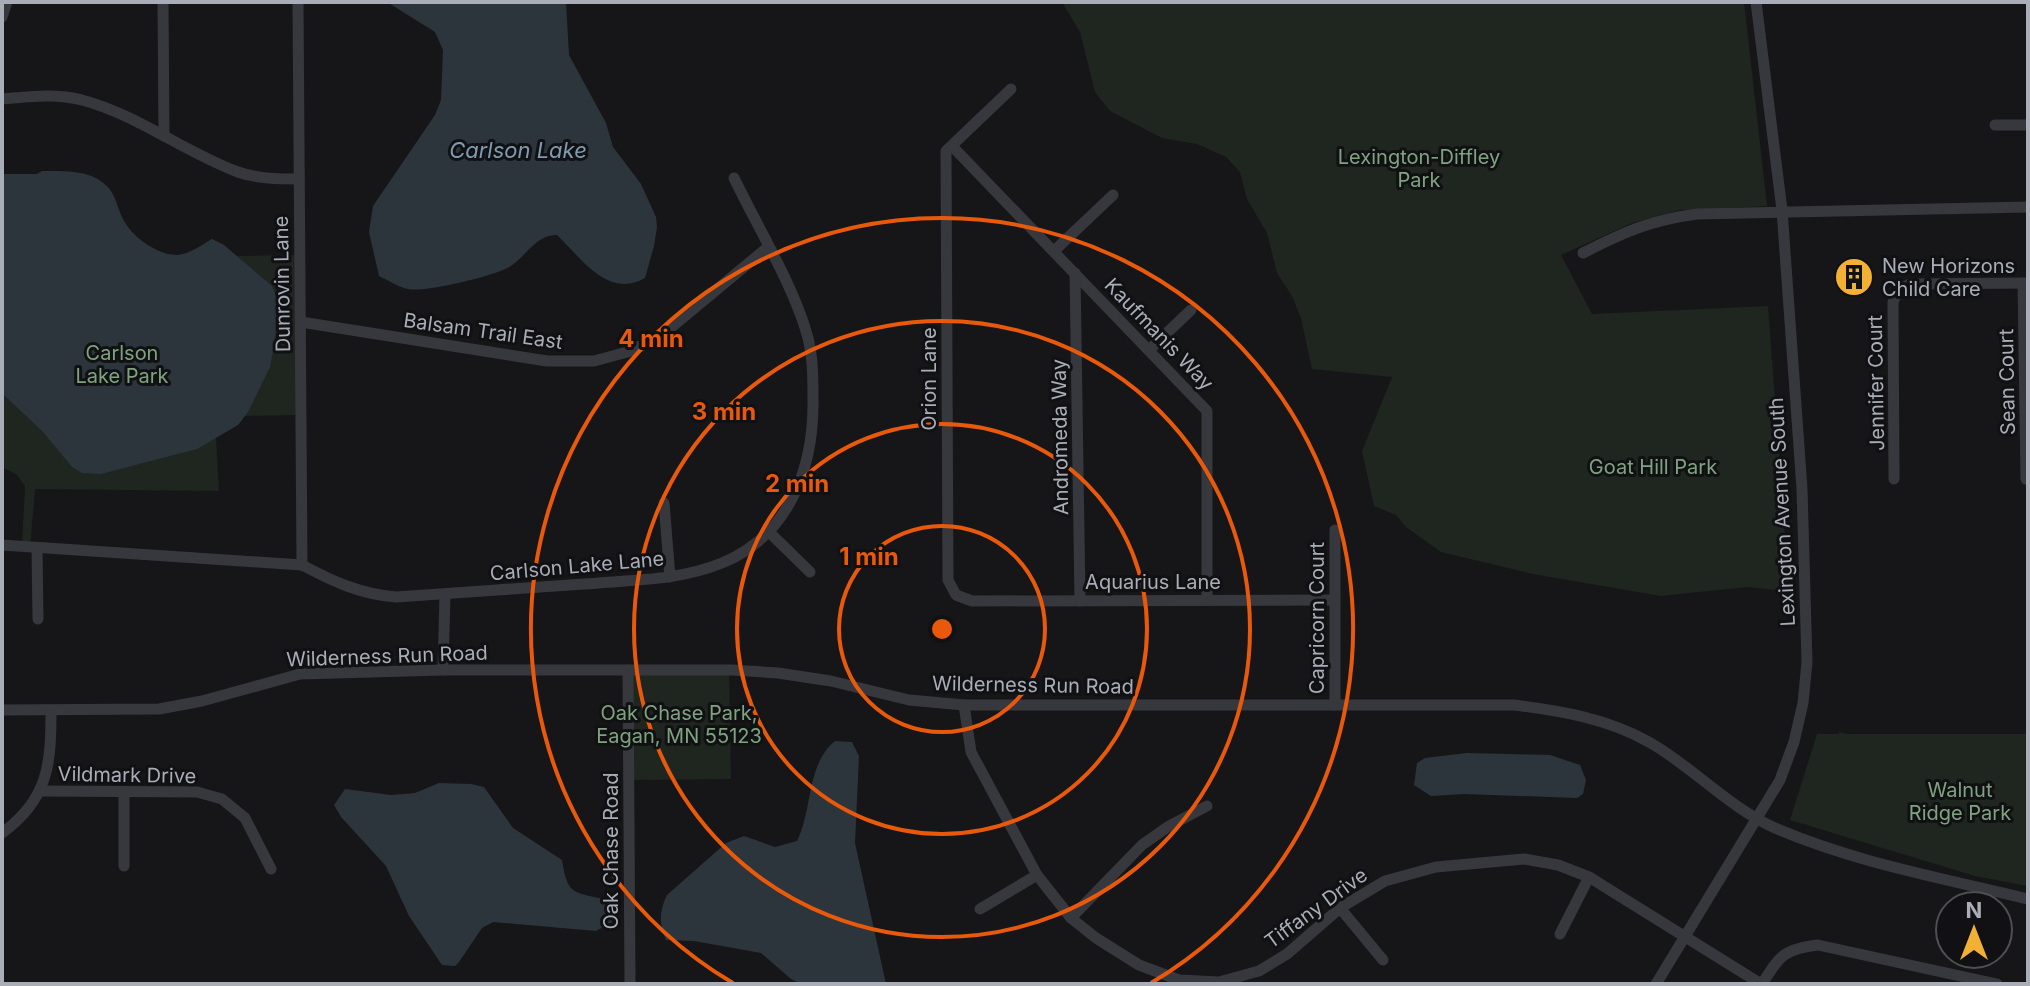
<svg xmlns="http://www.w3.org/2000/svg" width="2030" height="986" font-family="Inter,sans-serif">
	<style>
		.green { fill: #1e261f }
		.water { fill: #2c353c }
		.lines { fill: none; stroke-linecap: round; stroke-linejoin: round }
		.minor { stroke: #37383d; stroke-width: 11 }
		.ring { fill: none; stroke: #e8590c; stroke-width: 4 }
		.labels { text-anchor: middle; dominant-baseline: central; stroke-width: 6; stroke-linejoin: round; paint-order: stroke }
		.park-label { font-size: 20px; fill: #7fa381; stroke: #111113 }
		.poi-label { font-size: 20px; fill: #a8adb8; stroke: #111113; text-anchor: start }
		.street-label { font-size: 20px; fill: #a8adb8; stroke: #111113 }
		.water-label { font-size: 22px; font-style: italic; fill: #7f9bb3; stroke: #111113 }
		.centre { fill: #e8590c; stroke: #111113; stroke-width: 4 }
		.ring-label { font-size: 24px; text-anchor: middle; font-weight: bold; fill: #e8590c; stroke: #111113; stroke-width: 6; stroke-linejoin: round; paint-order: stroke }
	</style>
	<rect width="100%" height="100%" fill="#161618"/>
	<g class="green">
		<path d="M 1062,2 L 1744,2 L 1767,206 L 1680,210 L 1632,223 L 1561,255 L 1592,314 L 1768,306 L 1789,591 L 1747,587 L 1661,596 L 1533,574 L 1441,552 L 1406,527 L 1396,515 L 1374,506 L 1362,451 L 1392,377 L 1312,369 L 1301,318 L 1292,296 L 1277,273 L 1267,233 L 1247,199 L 1240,172 L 1226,157 L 1197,144 L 1162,138 L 1110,111 L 1095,92 L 1080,32 Z"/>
		<path d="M 42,171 C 61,171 87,170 102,182 C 118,193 116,210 126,224 C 135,239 160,256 178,255 C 189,254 202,245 212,239 L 224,245 L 236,256 L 300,255 L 301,415 L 245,416 L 238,425 L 216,437 L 219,491 L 35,489 L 30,548 L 22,547 L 25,486 L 17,475 L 2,467 L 2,174 L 37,174 Z"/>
		<path d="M 628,670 L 729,670 L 731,779 L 629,780 Z"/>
		<path d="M 1839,732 L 1847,734 L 2028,734 L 2028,886 L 1975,876 L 1790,820 L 1817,734 L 1839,734 Z"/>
	</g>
	<g class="water">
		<path d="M 387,2 L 566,2 L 569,55 L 606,123 L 613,147 L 641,184 L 656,217 L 657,227 L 654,246 L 645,278 C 608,299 582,259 557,235 C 536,235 527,255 511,266 C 498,275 424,293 408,289 C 398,287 388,280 379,276 L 369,232 L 373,206 L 435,115 L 441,100 L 443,50 L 435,32 Z"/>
		<path d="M 42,171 C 61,171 87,170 102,182 C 118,193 116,210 126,224 C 135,239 160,256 178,255 C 189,254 202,245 212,239 L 224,245 L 272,286 L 277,298 L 275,340 L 270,367 L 248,412 L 238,425 L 197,449 L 101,474 L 82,473 L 72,467 L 44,433 L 2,393 L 2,174 L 37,174 Z"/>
		<path d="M 835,741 L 852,742 L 859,756 L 855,843 L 886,984 L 801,984 L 791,979 L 761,953 L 694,941 L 666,940 C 659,924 659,911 667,895 L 726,843 L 744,836 L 775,847 L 797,841 C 813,809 806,765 835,741 Z"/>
		<path d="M 1467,753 L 1550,755 L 1580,765 L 1586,780 L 1583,794 L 1577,798 L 1464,794 L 1431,796 L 1414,785 L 1417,763 L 1425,758 Z"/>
		<path d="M 439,783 L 471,784 L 484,787 L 513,828 L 562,860 C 568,897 573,891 607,900 L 612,907 L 612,922 L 596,931 L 493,922 L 482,928 L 459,962 L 455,966 L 442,965 L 409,916 L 386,866 L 341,817 L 334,805 L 345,789 L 391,795 L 415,793 Z"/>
	</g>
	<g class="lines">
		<g class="minor">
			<path d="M 163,2 L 164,136"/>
			<path d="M 298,2 L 302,565"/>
			<path d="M 2,17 L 7,2"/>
			<path d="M 1011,89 L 946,151 L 948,580 L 956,595 L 972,601 L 1335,600"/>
			<path d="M 2,99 C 28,97 55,93 82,100 C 138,115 184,152 238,172 C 258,179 279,179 299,179"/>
			<path d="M 1995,125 L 2028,125"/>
			<path d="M 952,146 L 1207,411 L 1207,600"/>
			<path d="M 1054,251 L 1113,195"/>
			<path d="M 1583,253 C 1624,232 1651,220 1697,214 L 2028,207"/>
			<path d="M 1075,273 L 1080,601"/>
			<path d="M 2023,283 L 2026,479"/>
			<path d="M 301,322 L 547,361 L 594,361 L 631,351 L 662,335 L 768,247"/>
			<path d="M 1149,350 L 1191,310"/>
			<path d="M 1894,479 L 1893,302 L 1899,289 L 1910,284 L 2028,283"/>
			<path d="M 664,503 L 670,577"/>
			<path d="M 768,531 L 810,572"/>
			<path d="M 2,545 L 302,565 C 334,582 360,594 396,597 C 459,593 521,588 584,584 C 630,580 678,581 722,563 C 790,535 814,467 813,399 C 813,379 813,358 808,338 C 795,288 757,226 734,178"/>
			<path d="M 37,549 L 38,619"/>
			<path d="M 443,670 L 445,594"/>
			<path d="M 628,670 L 630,984"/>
			<path d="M 964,705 L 971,752 L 1037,875 L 1071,918 L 1096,938 L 1139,965 L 1179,980 L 1219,982 L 1259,971 L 1287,954 L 1340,908 L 1385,881 L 1436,867 L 1524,859 L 1558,865 L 1589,877 L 1761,984"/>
			<path d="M 1335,705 L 1335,530"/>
			<path d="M 2,710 L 159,709 L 202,701 L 300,674 L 443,670 L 732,670 L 778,673 L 831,681 L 909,700 L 964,705 L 1514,705 C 1561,711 1606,718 1649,742 C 1693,767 1728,807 1775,828 C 1856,863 1943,878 2028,899"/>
			<path d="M 40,791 L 197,792 L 222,799 L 245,818 L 271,869"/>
			<path d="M 124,792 L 124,866"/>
			<path d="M 2,833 C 49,799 51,763 51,710"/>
			<path d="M 1340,908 L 1383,960"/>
			<path d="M 980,909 L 1037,875"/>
			<path d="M 1071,918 L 1142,845 L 1169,826 L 1207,806"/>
			<path d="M 1560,934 L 1589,877"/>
			<path d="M 1656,984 L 1780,780 L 1794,742 L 1803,703 L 1807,662 L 1802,489 L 1782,210 L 1756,2"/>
			<path d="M 1762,984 C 1780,956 1783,949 1818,945 L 1997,984"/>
		</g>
	</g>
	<g class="ring">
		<circle cx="942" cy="629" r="103"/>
		<circle cx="942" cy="629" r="205"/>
		<circle cx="942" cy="629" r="308"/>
		<path d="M733 983A411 411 0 1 1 1151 983"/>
	</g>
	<defs>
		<g id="building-disc" transform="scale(2)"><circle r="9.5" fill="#f2b134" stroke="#111113"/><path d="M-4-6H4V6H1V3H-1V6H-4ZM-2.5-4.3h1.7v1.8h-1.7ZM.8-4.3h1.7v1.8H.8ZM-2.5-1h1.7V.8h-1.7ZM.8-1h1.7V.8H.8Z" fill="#111"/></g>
	</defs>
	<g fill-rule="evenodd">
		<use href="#building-disc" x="1854" y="277"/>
	</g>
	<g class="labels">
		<g class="park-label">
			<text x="1419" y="157">Lexington-Diffley<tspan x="1419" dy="23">Park</tspan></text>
			<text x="122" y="353">Carlson<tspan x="122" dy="23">Lake Park</tspan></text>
			<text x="1653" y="467">Goat Hill Park</text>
			<text x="679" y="713">Oak Chase Park,<tspan x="679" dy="23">Eagan, MN 55123</tspan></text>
			<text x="1960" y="790">Walnut<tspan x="1960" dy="23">Ridge Park</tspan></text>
		</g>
		<g class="poi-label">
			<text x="1882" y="266">New Horizons<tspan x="1882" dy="23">Child Care</tspan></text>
		</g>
		<g class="street-label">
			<text transform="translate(282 284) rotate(-91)">Dunrovin Lane</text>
			<text transform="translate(483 331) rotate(8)">Balsam Trail East</text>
			<text transform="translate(1159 334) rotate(46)">Kaufmanis Way</text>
			<text transform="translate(929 379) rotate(-90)">Orion Lane</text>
			<text transform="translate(2007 382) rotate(-91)">Sean Court</text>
			<text transform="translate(1876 383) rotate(-91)">Jennifer Court</text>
			<text transform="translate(1060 437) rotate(-91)">Andromeda Way</text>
			<text transform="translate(1782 512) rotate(-93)">Lexington Avenue South</text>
			<text transform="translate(577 566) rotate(-5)">Carlson Lake Lane</text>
			<text x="1153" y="582">Aquarius Lane</text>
			<text transform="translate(1317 618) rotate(-90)">Capricorn Court</text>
			<text transform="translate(387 656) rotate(-2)">Wilderness Run Road</text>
			<text transform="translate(1033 685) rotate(1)">Wilderness Run Road</text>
			<text transform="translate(127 775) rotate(1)">Vildmark Drive</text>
			<text transform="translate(611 851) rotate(-90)">Oak Chase Road</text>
			<text transform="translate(1316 908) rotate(-36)">Tiffany Drive</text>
		</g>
		<g class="water-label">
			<text x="518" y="150">Carlson Lake</text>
		</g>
	</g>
	<circle cx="942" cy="629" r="12" class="centre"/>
	<g class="ring-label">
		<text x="651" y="347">4 min</text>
		<text x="724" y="420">3 min</text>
		<text x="797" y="492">2 min</text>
		<text x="869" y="565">1 min</text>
	</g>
	<rect width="2030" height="986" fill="none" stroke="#a8adb8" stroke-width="8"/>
	<g transform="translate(1974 930)"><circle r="38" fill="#111113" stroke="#4d4f55" stroke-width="2"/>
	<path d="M0-6L14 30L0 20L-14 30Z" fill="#f2b134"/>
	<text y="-12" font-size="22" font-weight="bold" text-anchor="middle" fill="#a8adb8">N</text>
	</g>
</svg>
